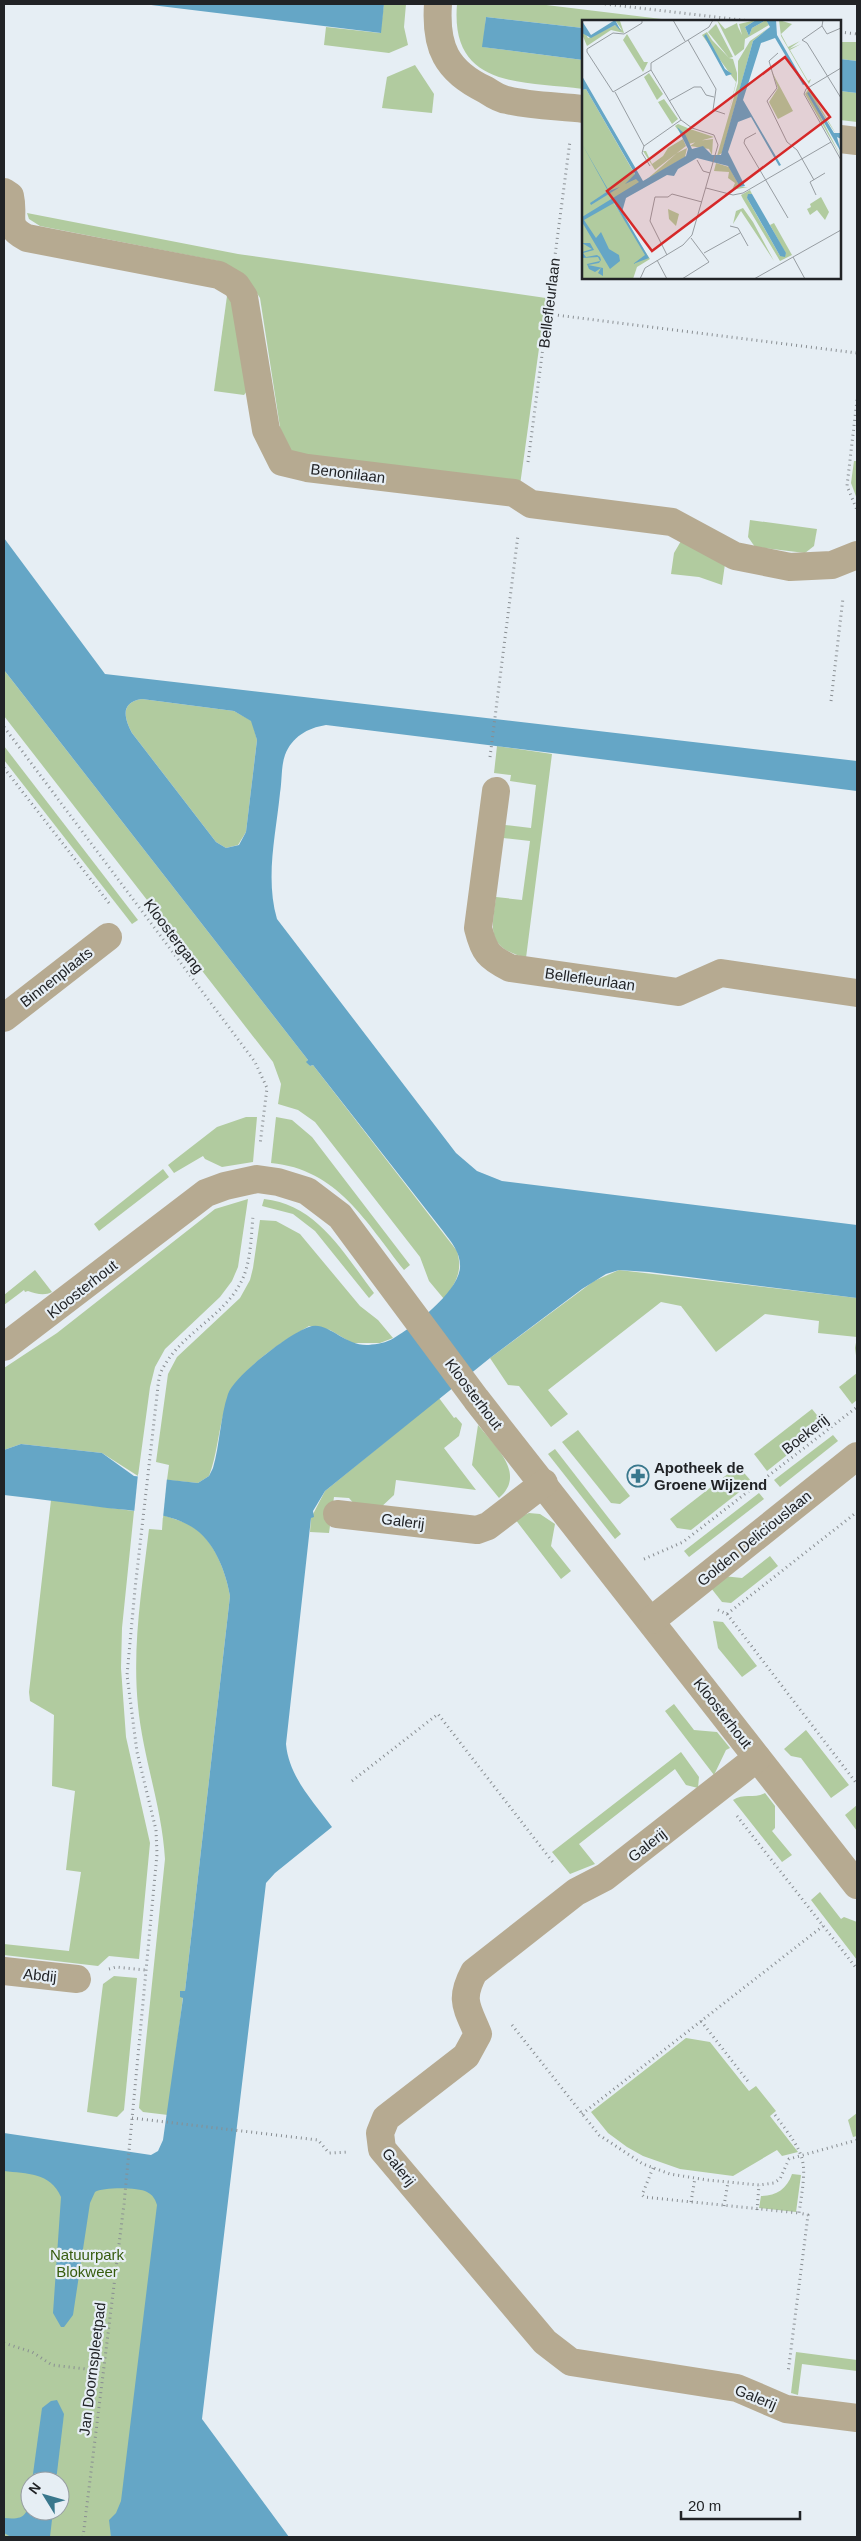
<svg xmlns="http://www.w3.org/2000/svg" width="861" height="2541" font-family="Helvetica,sans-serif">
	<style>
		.green { fill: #b1cb9f; fill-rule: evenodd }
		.water { fill: #65a6c6; fill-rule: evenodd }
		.pier { fill: #e6eef4 }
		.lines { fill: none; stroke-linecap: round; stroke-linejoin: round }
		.path { stroke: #898e92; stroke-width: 3; stroke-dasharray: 1 4; stroke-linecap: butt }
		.minor { stroke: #b6aa91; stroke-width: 28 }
		.labels { text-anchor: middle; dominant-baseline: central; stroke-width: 4.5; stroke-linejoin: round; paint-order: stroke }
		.street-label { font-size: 15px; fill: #212326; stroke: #e6eef4 }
		.poi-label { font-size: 15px; font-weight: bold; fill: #212326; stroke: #e6eef4; text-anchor: start }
		.park-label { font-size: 15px; fill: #375c0e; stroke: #e6eef4 }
		.inset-road { fill: none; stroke: #979da2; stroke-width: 1 }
		.view { fill: #d62828; fill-opacity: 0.15; stroke: #d62828; stroke-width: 2.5 }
		.inset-edge { fill: none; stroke: #212326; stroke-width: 2.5 }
	</style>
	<rect width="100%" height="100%" fill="#e6eef4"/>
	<g class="green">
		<path d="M 384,4 L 406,4 L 404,27 L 408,45 L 389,53 L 324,45 L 326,27 L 380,33 Z"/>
		<path d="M 457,4 L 538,4 L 678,21 L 584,21 L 583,28 L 486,17 L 483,47 L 583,60 L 583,89 C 522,81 450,89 457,4 Z"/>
		<path d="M 840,42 L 857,42 L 857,61 L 840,59 Z"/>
		<path d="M 415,65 L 434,94 L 432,113 L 382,108 L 387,77 Z"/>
		<path d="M 840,91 L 857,93 L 857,122 L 840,120 Z"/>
		<path d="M 27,213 L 238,254 L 546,298 L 520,485 L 295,455 L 282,440 L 260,298 L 245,275 L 218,261 L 40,226 L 29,219 Z"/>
		<path d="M 227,296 L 233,303 L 247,391 L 244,395 L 214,391 Z"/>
		<path d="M 854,461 L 857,461 L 857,499 L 851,483 Z"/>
		<path d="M 750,520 L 817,529 L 814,546 L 805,553 L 755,547 L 748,537 Z"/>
		<path d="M 681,541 L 725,564 L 722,585 L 699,577 L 671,574 L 674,553 Z"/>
		<path d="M 4,670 L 308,1060 L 307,1062 L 310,1066 L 313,1065 L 457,1251 C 463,1271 456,1283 444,1299 L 429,1281 L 420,1257 L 315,1122 L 298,1110 L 278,1104 L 281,1084 L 273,1062 L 4,716 Z"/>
		<path d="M 142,699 L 234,711 L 252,721 L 257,740 L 246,832 L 238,845 L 226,848 L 216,842 L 132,733 C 124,718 120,702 142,699 Z"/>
		<path d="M 4,746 L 138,920 L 132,924 L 4,760 Z"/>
		<path d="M 497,746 L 552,754 L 526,958 C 487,947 491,932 496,897 L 522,900 L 530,841 L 503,838 L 505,825 L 531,828 L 536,785 L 510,781 L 511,775 L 494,773 Z"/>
		<path d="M 246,1117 L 257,1117 L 253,1162 L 222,1167 L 205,1159 L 203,1156 L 174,1173 L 168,1165 L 217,1127 Z"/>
		<path d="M 276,1117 L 292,1120 L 312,1137 L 410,1265 L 404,1270 C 366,1222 337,1169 271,1163 Z"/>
		<path d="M 163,1169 L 169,1177 L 99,1231 L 94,1224 Z"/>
		<path d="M 248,1199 L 238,1267 L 232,1281 L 220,1297 L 165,1349 L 155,1367 L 150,1387 L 138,1476 L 102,1453 L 21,1444 L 4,1450 L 4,1368 L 57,1333 L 215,1209 Z"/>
		<path d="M 264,1199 C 317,1204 345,1255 374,1293 L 369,1298 L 315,1231 L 293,1214 L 262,1206 Z"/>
		<path d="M 260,1220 L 276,1221 L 300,1234 L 360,1306 L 378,1320 L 393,1338 L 380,1343 L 352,1343 L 330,1330 L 309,1326 C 274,1347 235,1370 224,1412 C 218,1433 217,1455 209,1476 L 198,1483 L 167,1480 L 169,1465 L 156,1462 L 168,1374 L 177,1357 L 240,1298 L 250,1280 L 253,1268 Z"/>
		<path d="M 35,1270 L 52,1292 C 45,1296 36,1294 28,1291 L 25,1292 L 24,1290 L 4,1305 L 4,1295 Z"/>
		<path d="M 619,1270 L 857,1298 L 857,1363 L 855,1348 L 857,1337 L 818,1333 L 819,1321 L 765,1314 L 716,1352 L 681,1306 L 661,1302 L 548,1390 L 568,1414 L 551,1427 L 519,1386 L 508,1385 L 490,1358 L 594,1281 Z"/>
		<path d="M 857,1373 L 857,1400 L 852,1404 L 839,1387 Z"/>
		<path d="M 439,1398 L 454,1418 L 456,1417 L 462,1424 L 459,1436 L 444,1448 L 476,1490 L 396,1480 L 394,1495 L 379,1509 L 356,1506 L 349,1498 L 334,1497 L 329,1533 L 310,1532 L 311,1518 L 325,1491 Z"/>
		<path d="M 812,1409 L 825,1425 L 767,1471 L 754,1454 Z"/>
		<path d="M 478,1425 C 495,1446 527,1474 499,1498 L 472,1465 Z"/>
		<path d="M 578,1430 L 630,1496 L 620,1504 L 611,1503 L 562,1442 Z"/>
		<path d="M 833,1435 L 838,1441 L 780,1487 L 774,1480 Z"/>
		<path d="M 555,1449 L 621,1534 L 615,1539 L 548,1454 Z"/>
		<path d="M 738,1466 L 752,1482 L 691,1530 L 677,1528 L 670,1519 Z"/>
		<path d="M 759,1493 L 764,1499 L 689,1557 L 684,1551 Z"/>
		<path d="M 51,1500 L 134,1511 L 122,1628 L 121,1668 L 126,1737 L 150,1843 L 139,1959 L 109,1956 L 98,1966 L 4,1955 L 4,1944 L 69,1951 L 81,1872 L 66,1870 L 75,1791 L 52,1786 L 54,1715 L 30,1701 L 29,1692 Z"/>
		<path d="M 529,1513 L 540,1514 L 555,1524 L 551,1546 L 571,1571 L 561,1579 L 515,1519 Z"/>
		<path d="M 163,1515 C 173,1519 184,1521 193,1527 C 214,1540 226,1572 230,1596 L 185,1991 L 181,1991 L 183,1997 L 168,2115 L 143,2112 L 139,2108 L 165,1859 C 162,1807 143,1758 138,1706 C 132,1646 142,1588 149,1529 L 162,1530 Z"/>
		<path d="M 770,1556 L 778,1566 L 731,1603 L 722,1602 L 711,1588 L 723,1576 L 742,1578 Z"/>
		<path d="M 713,1621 L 723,1622 L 757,1666 L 742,1677 L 718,1648 Z"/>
		<path d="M 674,1704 L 694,1730 L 717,1732 L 730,1748 L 726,1750 L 714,1775 L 665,1711 Z"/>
		<path d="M 806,1730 L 849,1785 L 831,1798 L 801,1758 L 791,1756 L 784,1749 Z"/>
		<path d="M 681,1752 L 699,1777 L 698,1788 L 686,1785 L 675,1769 L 579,1844 L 595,1864 L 570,1874 L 552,1852 Z"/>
		<path d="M 765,1793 L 775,1806 L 775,1828 L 772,1831 L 792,1855 L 782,1862 L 733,1800 C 743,1793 755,1799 765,1793 Z"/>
		<path d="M 857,1805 L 857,1831 L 845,1815 Z"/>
		<path d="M 820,1892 L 841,1919 L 844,1917 L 857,1922 L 857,1960 L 811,1900 Z"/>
		<path d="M 114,1976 L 137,1978 L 124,2110 L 117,2117 L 87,2112 L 103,1984 Z"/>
		<path d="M 686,2038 L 710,2042 L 749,2091 L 756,2086 L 776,2111 L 770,2116 L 798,2152 L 782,2156 L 777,2150 L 733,2176 L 680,2169 L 643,2156 L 627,2147 L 608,2133 L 591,2112 Z"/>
		<path d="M 857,2113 L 857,2136 L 853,2137 L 848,2120 Z"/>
		<path d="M 4,2168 L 178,2190 L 144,2537 L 4,2537 ZM 30,2481 L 60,2481 L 60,2511 L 30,2511 Z"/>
		<path d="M 792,2174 L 801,2175 L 796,2212 L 759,2208 L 761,2196 C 776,2196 787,2189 792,2174 Z"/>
		<path d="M 796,2352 L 857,2360 L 857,2371 L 802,2364 L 798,2395 L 791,2393 Z"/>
	</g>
	<g class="water">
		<path d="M 143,4 L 384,4 L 381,33 Z"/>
		<path d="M 486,17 L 583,28 L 583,60 L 482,47 Z"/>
		<path d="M 840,59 L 857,61 L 857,93 L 840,91 Z"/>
		<path d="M 4,538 L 105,674 L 857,761 L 857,791 L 326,725 C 307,728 292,737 285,755 C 281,766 282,782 280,793 C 276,834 265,878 277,919 L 456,1153 L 477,1171 L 502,1181 L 857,1225 L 857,1298 L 649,1272 L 619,1270 L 606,1274 L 582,1289 L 490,1358 L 325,1491 L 313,1511 L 314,1517 L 311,1518 L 286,1744 C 289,1777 313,1801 332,1827 L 275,1873 L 266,1883 L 202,2419 L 289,2537 L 111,2537 L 109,2520 L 116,2513 L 121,2501 L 157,2205 C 155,2199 153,2195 147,2192 C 138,2187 103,2187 95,2192 L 90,2203 L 73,2315 L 64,2327 L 61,2327 L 53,2313 L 61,2197 C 50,2172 27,2174 4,2171 L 4,2133 L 151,2155 L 158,2151 L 163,2140 L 183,1998 L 180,1997 L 180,1991 L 185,1991 L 230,1596 C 226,1572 214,1540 192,1527 C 167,1512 135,1511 107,1508 C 72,1503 38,1499 4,1495 L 4,1450 L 21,1444 L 102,1453 L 134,1476 L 198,1483 L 209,1476 L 213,1468 C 220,1444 220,1418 228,1394 C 235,1375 290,1333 309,1327 C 327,1320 345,1347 369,1345 C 377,1344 386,1343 394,1338 C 414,1326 458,1292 460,1268 C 461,1253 452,1243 443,1231 L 313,1065 L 310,1066 L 306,1062 L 308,1060 L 4,670 ZM 142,699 L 234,711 L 251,721 L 257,740 L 246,832 L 239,845 L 226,848 L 216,842 L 132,733 C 124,718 120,702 142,699 Z"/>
		<path d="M 57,2400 L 64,2414 L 56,2481 L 32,2481 L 42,2408 L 51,2401 Z"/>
		<path d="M 30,2497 L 30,2511 L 53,2511 L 50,2537 L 11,2537 L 4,2533 L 4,2518 C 24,2520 27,2516 30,2497 Z"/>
	</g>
	<path class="pier" d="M 138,1474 L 167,1478 L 163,1518 L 134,1514 Z"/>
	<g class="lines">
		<g class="path">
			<path d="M 605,4 L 750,21"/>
			<path d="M 840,32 L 857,34"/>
			<path d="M 548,314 L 857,353"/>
			<path d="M 857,400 L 847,486 L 857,510"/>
			<path d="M 528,462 L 570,141"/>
			<path d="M 831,701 L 843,598"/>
			<path d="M 4,727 L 255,1062 L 267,1088 L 260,1145"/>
			<path d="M 490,757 L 518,535"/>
			<path d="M 4,768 L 109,903"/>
			<path d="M 644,1559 L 683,1542 L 857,1407"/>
			<path d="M 718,1610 L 727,1614 L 857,1512"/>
			<path d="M 727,1614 L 857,1784"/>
			<path d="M 352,1781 L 438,1714 L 555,1865"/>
			<path d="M 737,1816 L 857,1969"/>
			<path d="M 109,1969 L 116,1967 L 145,1970"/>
			<path d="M 701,2021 L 750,2084"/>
			<path d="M 512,2025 L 599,2135 L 643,2164 L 670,2174 L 707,2180 L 759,2185 L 774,2183 L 780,2179 L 789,2159 L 857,2140"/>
			<path d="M 582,2114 L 823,1926"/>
			<path d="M 775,2115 C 808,2159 807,2159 799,2213 L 808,2215 L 788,2373"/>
			<path d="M 132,2118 L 318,2140 L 329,2153 L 348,2152"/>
			<path d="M 653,2168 L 642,2195 L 644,2197 L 799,2213"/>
			<path d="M 691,2202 L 695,2178"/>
			<path d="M 724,2206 L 728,2182"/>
			<path d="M 757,2210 L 759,2185"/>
			<path d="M 4,2343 L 32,2352 L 52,2365 L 103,2371"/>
			<path d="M 83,2537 L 124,2204 L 157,1854 L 156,1830 L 137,1752 L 127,1675 L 135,1589 L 157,1395 C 158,1388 158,1379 161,1372 C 178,1335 221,1319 240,1284 C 251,1265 251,1237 253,1216"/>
		</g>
		<g class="minor">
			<path d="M 438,4 C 435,47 446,71 486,90 C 492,94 500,99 507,100 C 531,106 559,106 584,109"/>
			<path d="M 840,139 L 857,141"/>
			<path d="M 4,192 L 10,196 C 15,218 3,226 27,238 L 219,275 L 236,285 L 244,297 L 266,430 L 282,462 L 307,468 L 514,493 L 531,504 L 672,522 L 735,556 L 790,567 L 832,565 L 857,555"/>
			<path d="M 496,791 L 478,928 C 484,952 488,957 510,968 L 678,992 L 721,973 L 857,993"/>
			<path d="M 4,1018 L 108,937"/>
			<path d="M 4,1347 L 206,1193 L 225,1186 L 257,1179 L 278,1182 L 307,1191 L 340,1216 L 476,1399 L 857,1885"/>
			<path d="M 337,1514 L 477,1530 L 488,1526 L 544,1483"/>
			<path d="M 652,1620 L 857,1456"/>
			<path d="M 757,1758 L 605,1877 L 576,1892 L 474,1972 C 459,2000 467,2007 478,2034 L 466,2056 L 386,2118 L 380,2133 L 382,2149 L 545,2342 L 571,2362 L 737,2388 L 786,2409 L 857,2418"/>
			<path d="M 4,1971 L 77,1979"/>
		</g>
	</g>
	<defs>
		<g id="pharmacy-ring" transform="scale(1.125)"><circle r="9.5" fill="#e6eef4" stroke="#39778c" stroke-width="1.5"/><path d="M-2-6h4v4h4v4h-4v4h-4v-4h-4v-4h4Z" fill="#39778c"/></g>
	</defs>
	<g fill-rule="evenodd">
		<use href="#pharmacy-ring" x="638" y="1476"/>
	</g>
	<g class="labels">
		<g class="street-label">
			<text transform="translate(549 303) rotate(-83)">Bellefleurlaan</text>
			<text transform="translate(348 473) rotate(7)">Benonilaan</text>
			<text transform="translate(174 936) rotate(53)">Kloostergang</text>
			<text transform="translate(56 977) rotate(-38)">Binnenplaats</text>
			<text transform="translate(590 979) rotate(8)">Bellefleurlaan</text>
			<text transform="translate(82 1289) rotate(-38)">Kloosterhout</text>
			<text transform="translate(474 1394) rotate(53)">Kloosterhout</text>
			<text transform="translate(805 1434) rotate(-38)">Boekerij</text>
			<text transform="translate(403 1521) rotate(7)">Galerij</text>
			<text transform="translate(754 1538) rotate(-39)">Golden Deliciouslaan</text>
			<text transform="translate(723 1713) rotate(52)">Kloosterhout</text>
			<text transform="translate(647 1845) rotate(-38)">Galerij</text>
			<text transform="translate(40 1975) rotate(6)">Abdij</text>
			<text transform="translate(399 2167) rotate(52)">Galerij</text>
			<text transform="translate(92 2369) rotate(-83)">Jan Doornspleetpad</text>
			<text transform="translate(756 2397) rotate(22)">Galerij</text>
		</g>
		<g class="poi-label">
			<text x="654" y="1467">Apotheek de<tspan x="654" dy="17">Groene Wijzend</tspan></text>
		</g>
		<g class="park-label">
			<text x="87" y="2254">Natuurpark<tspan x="87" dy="17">Blokweer</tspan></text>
		</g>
	</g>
	<g transform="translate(582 20)">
		<rect width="259" height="259" fill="#e6eef4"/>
		<path d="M 33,0 L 38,1 L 42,13 L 29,10 L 5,26 L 0,14 L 3,12 L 6,18 L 33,5 L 40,10 ZM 135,0 L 143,9 L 155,3 L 156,7 L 160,15 L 157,4 L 174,0 L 163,7 L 167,16 L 170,8 L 184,0 L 187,5 L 163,19 L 162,29 L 153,36 ZM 197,0 L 210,4 L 199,14 L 206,27 L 218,21 L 207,29 L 219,24 L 208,30 L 226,61 L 229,59 L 227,64 L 199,16 ZM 134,4 L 151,37 L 147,38 L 151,39 L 155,53 L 155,60 L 146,95 L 154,62 L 120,15 L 125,12 L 130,20 L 147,38 L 126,12 ZM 188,7 L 171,21 L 140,133 L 135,136 L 156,63 L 156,41 L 168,21 ZM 45,14 L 62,42 L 66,42 L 61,52 L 41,20 ZM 189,50 L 211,91 L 196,99 L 187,82 L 196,68 ZM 67,53 L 81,74 L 75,80 L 62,57 ZM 227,68 L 254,114 L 226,72 L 259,137 L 223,74 ZM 4,69 L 59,165 L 31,182 L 68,239 L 55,247 L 51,259 L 0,259 L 0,70 ZM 82,79 L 96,99 L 90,104 L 76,82 ZM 96,104 L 108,109 L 132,117 L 107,124 L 93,106 ZM 101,119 L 104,126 L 73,150 L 61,131 L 64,131 L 70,144 L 81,136 L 86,128 ZM 131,119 L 130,135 L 127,129 L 108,126 L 115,121 ZM 105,128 L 103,137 L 64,160 L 95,133 ZM 134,143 L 147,147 L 158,167 L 166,167 L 150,170 L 153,163 L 146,158 L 147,152 L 132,151 ZM 168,170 L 170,174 L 165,178 L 198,236 L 204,234 L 188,205 L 192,203 L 210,235 L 198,241 L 161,179 L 159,175 ZM 239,177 L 247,192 L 243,200 L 235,190 L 228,195 L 225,189 L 229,187 L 228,184 ZM 161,188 L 171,202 L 192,241 L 159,191 L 151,204 L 154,191 ZM 86,189 L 97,194 L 94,206 L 87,199 Z" fill="#b1cb9f"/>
		<path d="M 33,0 L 39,11 L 33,5 L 9,18 L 0,13 L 0,1 L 9,15 ZM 174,0 L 194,0 L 195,15 L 223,64 L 221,65 L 193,18 L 179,23 L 161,80 L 199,145 L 197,146 L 169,97 L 156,102 L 146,132 L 163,166 L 158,167 L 146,146 L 115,138 L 96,149 L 92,156 L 85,155 L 44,178 L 40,192 L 67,238 L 51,244 L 63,235 L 32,183 L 2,200 L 14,218 L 19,212 L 27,229 L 37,235 L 38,241 L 28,249 L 0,202 L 0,197 L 57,162 L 54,159 L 43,164 L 53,154 L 4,69 L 0,70 L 0,56 L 61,161 L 104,136 L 106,129 L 95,107 L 103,114 L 110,129 L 121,126 L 130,135 L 139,135 L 171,21 L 188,7 L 184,0 L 170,8 L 167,16 L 163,7 ZM 124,14 L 143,49 L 150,54 L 144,56 L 122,16 ZM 227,72 L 252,113 L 259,113 L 259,119 L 255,117 L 259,132 L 225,73 ZM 0,124 L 27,171 L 38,167 L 9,185 L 8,183 L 26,171 ZM 166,174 L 170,174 L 204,233 L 203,237 L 198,236 L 176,197 L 165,178 ZM 0,223 L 8,223 L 12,230 L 1,233 L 4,237 L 15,235 L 18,237 L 19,240 L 17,243 L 6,245 L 21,248 L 21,256 L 16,253 L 19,248 L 13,252 L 7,249 L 5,244 L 18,241 L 16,237 L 0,238 L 0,232 L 10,229 Z" fill="#65a6c6"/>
		<path class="inset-road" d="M 60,0 L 60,3 L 42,14 L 31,13 L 5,29 L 5,32 L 31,72 L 69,50M 91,0 L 103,21M 241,0 L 240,6 L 245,14 L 259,8M 240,6 L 220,20 L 225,23 L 259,78M 106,20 L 134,69 L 131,90 L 143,94M 196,33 L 187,41 L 195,68 L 185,81 L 205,122 L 215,130 L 232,160M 259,48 L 224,69 L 222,74 L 259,140M 33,72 L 62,126 L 60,133 L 68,146M 87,81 L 112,67 L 119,67 L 124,75 L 132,77M 174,113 L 163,119 L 162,123 L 206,198M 62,126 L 99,100M 115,140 L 121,151 L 128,153M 124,168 L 151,175 L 161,173 L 249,122M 234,175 L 228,162 L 243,153M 148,206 L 156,208 L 166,226M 122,233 L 158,213M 85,235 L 68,201 L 73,177 L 86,177 L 90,174 L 120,182M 211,237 L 223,259M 75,240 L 85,259M 58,259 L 63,248 L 101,225 L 110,215 L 136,125 L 132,115 L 110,108 L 99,100 L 69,50 L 69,43 L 127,7 L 131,0M 100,259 L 127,242 L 109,218M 172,259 L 259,210"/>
		<path class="view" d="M 203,37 L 248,97 L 70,231 L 25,171 Z"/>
		<rect width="259" height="259" class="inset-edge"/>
	</g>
	<rect width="861" height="2541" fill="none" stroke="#212326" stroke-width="10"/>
	<g transform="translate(45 2496) rotate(307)"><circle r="24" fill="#e6eef4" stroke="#979da2"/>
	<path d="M0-4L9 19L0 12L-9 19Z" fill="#39778c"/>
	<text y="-8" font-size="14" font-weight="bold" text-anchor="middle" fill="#212326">N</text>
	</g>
	<path d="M681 2511v8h119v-8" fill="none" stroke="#212326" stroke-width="2.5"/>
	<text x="688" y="2511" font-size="15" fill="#212326" stroke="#e6eef4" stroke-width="4" paint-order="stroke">20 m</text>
</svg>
